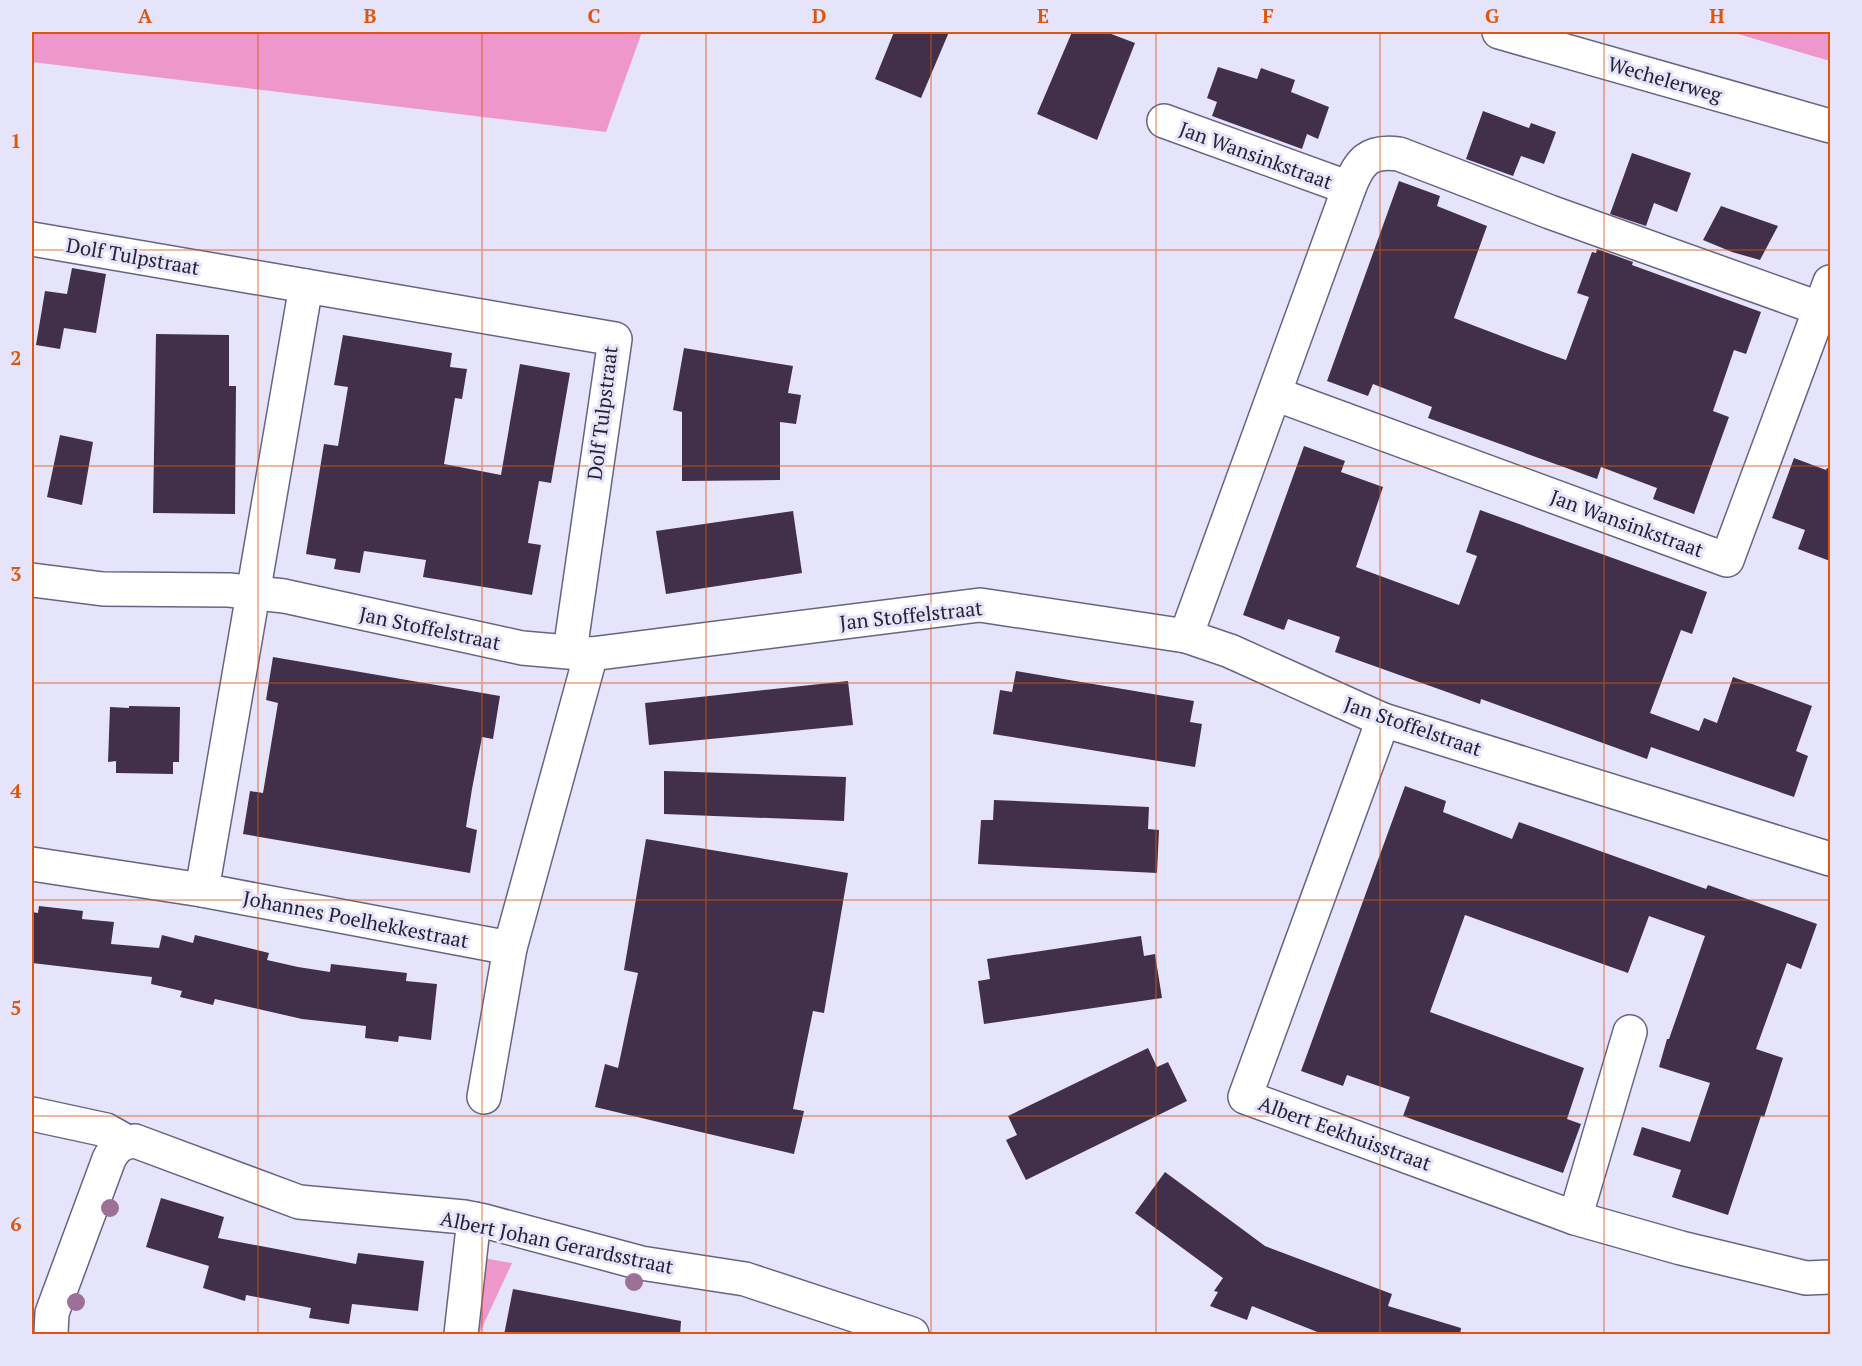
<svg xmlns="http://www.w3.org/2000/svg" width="1862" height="1366" font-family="'PT Serif',serif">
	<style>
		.green { fill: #ee97cd }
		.building { fill: #42304a }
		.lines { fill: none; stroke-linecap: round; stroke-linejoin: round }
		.minor-casing { stroke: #676483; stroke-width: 36 }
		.minor { stroke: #fff; stroke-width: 33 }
		.tree { fill: #9c7099 }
		.grid { fill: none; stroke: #de560e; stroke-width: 1.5; stroke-opacity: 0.55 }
		.labels { text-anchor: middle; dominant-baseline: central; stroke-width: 6; stroke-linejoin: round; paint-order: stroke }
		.street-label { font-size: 20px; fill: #252331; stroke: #e6e4fb }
		.neatline { fill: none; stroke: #de560e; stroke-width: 2 }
		.grid-label { font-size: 20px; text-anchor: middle; font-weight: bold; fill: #de560e }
	</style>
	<rect width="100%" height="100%" fill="#e6e4fb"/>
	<g class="green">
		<path d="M 32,32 L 642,32 L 606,132 L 32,62 Z"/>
		<path d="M 1731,32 L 1830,32 L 1830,61 Z"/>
		<path d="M 483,1258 L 512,1263 L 479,1334 L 474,1333 Z"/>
	</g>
	<g class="building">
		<path d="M 894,32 L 949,32 L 921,98 L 875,79 Z"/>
		<path d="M 1072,32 L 1106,32 L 1135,43 L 1097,140 L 1037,114 Z"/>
		<path d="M 1218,67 L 1257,79 L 1261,68 L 1295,80 L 1291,92 L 1329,107 L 1318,139 L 1307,134 L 1302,149 L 1212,116 L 1217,102 L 1207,98 Z"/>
		<path d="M 1483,111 L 1529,128 L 1531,123 L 1556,132 L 1544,164 L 1521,156 L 1513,176 L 1466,159 Z"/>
		<path d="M 1632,153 L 1691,173 L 1677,212 L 1654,203 L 1646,226 L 1610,214 Z"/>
		<path d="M 1399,181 L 1440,196 L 1437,206 L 1487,226 L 1454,318 L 1546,353 L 1566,360 L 1589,297 L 1577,293 L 1592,252 L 1596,253 L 1597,249 L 1633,262 L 1632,265 L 1761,312 L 1746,354 L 1734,350 L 1713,411 L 1729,417 L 1694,514 L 1653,499 L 1657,488 L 1601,467 L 1597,479 L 1428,418 L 1432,407 L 1373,384 L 1368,396 L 1327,381 Z"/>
		<path d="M 1721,206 L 1778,226 L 1760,260 L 1732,252 L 1703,240 Z"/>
		<path d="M 72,268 L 106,274 L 96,333 L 64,328 L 60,349 L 36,345 L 45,291 L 67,294 Z"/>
		<path d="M 156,334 L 229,335 L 229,386 L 236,386 L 235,514 L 153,513 Z"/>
		<path d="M 343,335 L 452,353 L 450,367 L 467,369 L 462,399 L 455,398 L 444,464 L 501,475 L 520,364 L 570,373 L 551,483 L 539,481 L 528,543 L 541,545 L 532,595 L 423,577 L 426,560 L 364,551 L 360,573 L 334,569 L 336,559 L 306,554 L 324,444 L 338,446 L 348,387 L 334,385 Z"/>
		<path d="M 684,348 L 793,366 L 788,393 L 801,395 L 796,424 L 780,422 L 780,480 L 682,481 L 682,412 L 673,410 Z"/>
		<path d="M 60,435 L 93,442 L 82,505 L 47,497 Z"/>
		<path d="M 1304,446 L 1345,461 L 1341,472 L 1383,487 L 1356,567 L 1459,605 L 1477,556 L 1466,552 L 1480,510 L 1707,592 L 1692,634 L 1681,630 L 1650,713 L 1699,731 L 1704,718 L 1717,723 L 1733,677 L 1812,706 L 1796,751 L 1808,756 L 1794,797 L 1651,747 L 1647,759 L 1481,699 L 1480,704 L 1447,692 L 1335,652 L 1340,637 L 1288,619 L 1284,630 L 1243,615 Z"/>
		<path d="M 1794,458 L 1826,470 L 1827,468 L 1830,469 L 1830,561 L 1798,549 L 1805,530 L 1772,518 Z"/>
		<path d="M 793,511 L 802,573 L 666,594 L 656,531 Z"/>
		<path d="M 273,657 L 500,696 L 493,739 L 482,737 L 472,789 L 466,827 L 477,830 L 470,873 L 243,834 L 250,791 L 263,793 L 278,703 L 266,700 Z"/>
		<path d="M 1016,671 L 1194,701 L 1190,722 L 1202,724 L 1195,767 L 993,734 L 1000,690 L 1012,692 Z"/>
		<path d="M 848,681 L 853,725 L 649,745 L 645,703 Z"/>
		<path d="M 129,706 L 180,707 L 179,762 L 173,762 L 173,774 L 116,773 L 116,761 L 108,762 L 110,707 L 129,708 Z"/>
		<path d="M 664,771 L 846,777 L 844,821 L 664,814 Z"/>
		<path d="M 1405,786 L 1446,801 L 1443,812 L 1512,839 L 1519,822 L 1706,889 L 1708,885 L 1817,924 L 1801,969 L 1787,963 L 1756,1049 L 1783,1058 L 1764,1117 L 1761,1116 L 1728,1215 L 1672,1197 L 1681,1170 L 1633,1155 L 1642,1127 L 1690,1142 L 1710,1083 L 1659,1067 L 1667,1039 L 1669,1039 L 1705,936 L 1649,916 L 1628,973 L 1465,915 L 1430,1012 L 1584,1068 L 1567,1119 L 1581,1124 L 1563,1173 L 1403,1116 L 1410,1097 L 1347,1075 L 1343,1086 L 1301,1071 Z"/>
		<path d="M 994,800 L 1149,807 L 1148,829 L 1159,830 L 1157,873 L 978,864 L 981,820 L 993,820 Z"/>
		<path d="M 646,839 L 848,873 L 824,1013 L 813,1011 L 793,1109 L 804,1111 L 794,1154 L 595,1107 L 605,1064 L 618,1068 L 638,973 L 624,970 Z"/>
		<path d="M 39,906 L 83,911 L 82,919 L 114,922 L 111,944 L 159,948 L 162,935 L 193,943 L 195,935 L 269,953 L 267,960 L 298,967 L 330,972 L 331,964 L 407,973 L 406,981 L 437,984 L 431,1040 L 399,1036 L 398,1042 L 365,1038 L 366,1026 L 302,1019 L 215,999 L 213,1005 L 180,997 L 182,991 L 151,984 L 152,977 L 32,963 L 32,912 L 38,913 Z"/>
		<path d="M 1141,936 L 1144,956 L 1155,954 L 1162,998 L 984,1024 L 978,981 L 990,979 L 987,959 Z"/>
		<path d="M 1148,1048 L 1157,1067 L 1168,1062 L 1187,1101 L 1026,1180 L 1006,1140 L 1017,1135 L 1008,1116 Z"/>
		<path d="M 1165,1172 L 1265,1246 L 1392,1294 L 1388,1306 L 1461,1328 L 1460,1335 L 1325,1335 L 1252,1306 L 1247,1320 L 1210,1306 L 1218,1292 L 1214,1291 L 1223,1278 L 1135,1213 Z"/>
		<path d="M 161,1198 L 224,1217 L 218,1238 L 356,1264 L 358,1253 L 424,1261 L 418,1311 L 352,1304 L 349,1324 L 309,1318 L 311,1308 L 246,1295 L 245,1301 L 203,1288 L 209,1266 L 146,1247 Z"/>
		<path d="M 513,1289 L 681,1321 L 680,1335 L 504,1335 Z"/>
	</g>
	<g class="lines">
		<g class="minor-casing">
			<g id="minor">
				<path d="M 1499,32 L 1830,126"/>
				<path d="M 1164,121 L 1349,188"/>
				<path d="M 32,239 L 306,286"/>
				<path d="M 1275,394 L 1727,560 L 1830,282"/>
				<path d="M 32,580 L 103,589 L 229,590 L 284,596 L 522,648 L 591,654 L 980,605 L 1186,636 L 1230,651 L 1383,720 L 1830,859"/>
				<path d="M 1186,636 L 1349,188 C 1359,162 1368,150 1399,154 L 1550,212 L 1821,309"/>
				<path d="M 1383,720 L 1245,1097 L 1575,1218 L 1681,1248 L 1806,1278 L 1830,1277"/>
				<path d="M 32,864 L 202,890 L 510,948"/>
				<path d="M 202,890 L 306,286 L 615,339 L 570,651"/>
				<path d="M 484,1097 L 510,948 L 591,654"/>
				<path d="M 32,1114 L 106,1130 L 127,1142"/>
				<path d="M 1575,1218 L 1630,1032"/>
				<path d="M 51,1334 L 52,1313 L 109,1159 C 115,1147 122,1142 135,1141 L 299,1202 L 464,1217 L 484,1221 L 641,1263 L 745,1279 L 912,1334"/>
				<path d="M 461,1334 L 474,1219"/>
			</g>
		</g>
		<use href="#minor" class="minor"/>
	</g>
	<g class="tree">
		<circle cx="110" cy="1208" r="9"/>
		<circle cx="634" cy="1282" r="9"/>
		<circle cx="76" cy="1302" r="9"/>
	</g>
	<path class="grid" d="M 258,32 L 258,1334M 482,32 L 482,1334M 706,32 L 706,1334M 931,32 L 931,1334M 1156,32 L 1156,1334M 1380,32 L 1380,1334M 1604,32 L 1604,1334M 32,250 L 1830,250M 32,466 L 1830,466M 32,683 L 1830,683M 32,900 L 1830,900M 32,1116 L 1830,1116"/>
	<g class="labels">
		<g class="street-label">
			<text transform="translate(1665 79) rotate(16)">Wechelerweg</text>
			<text transform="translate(1256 155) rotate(20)">Jan Wansinkstraat</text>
			<text transform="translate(133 256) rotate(10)">Dolf Tulpstraat</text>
			<text transform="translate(602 413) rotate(-83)">Dolf Tulpstraat</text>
			<text transform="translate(1627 523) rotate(20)">Jan Wansinkstraat</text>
			<text transform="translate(911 615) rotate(-6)">Jan Stoffelstraat</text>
			<text transform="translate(430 628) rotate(12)">Jan Stoffelstraat</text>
			<text transform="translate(1413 726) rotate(19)">Jan Stoffelstraat</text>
			<text transform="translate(356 919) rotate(11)">Johannes Poelhekkestraat</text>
			<text transform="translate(1345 1133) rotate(20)">Albert Eekhuisstraat</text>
			<text transform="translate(557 1242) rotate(12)">Albert Johan Gerardsstraat</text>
		</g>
	</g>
	<rect width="1862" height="1366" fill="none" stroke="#e6e4fb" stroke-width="66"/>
	<rect x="33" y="33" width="1796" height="1300" class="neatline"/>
	<g class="grid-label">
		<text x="145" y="23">A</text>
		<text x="370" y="23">B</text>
		<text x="594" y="23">C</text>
		<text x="819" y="23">D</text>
		<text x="1043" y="23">E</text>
		<text x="1268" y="23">F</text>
		<text x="1492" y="23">G</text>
		<text x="1717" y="23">H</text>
		<text x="16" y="148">1</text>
		<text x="16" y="365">2</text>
		<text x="16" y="581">3</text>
		<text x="16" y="798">4</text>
		<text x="16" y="1015">5</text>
		<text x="16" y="1231">6</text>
	</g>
</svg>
